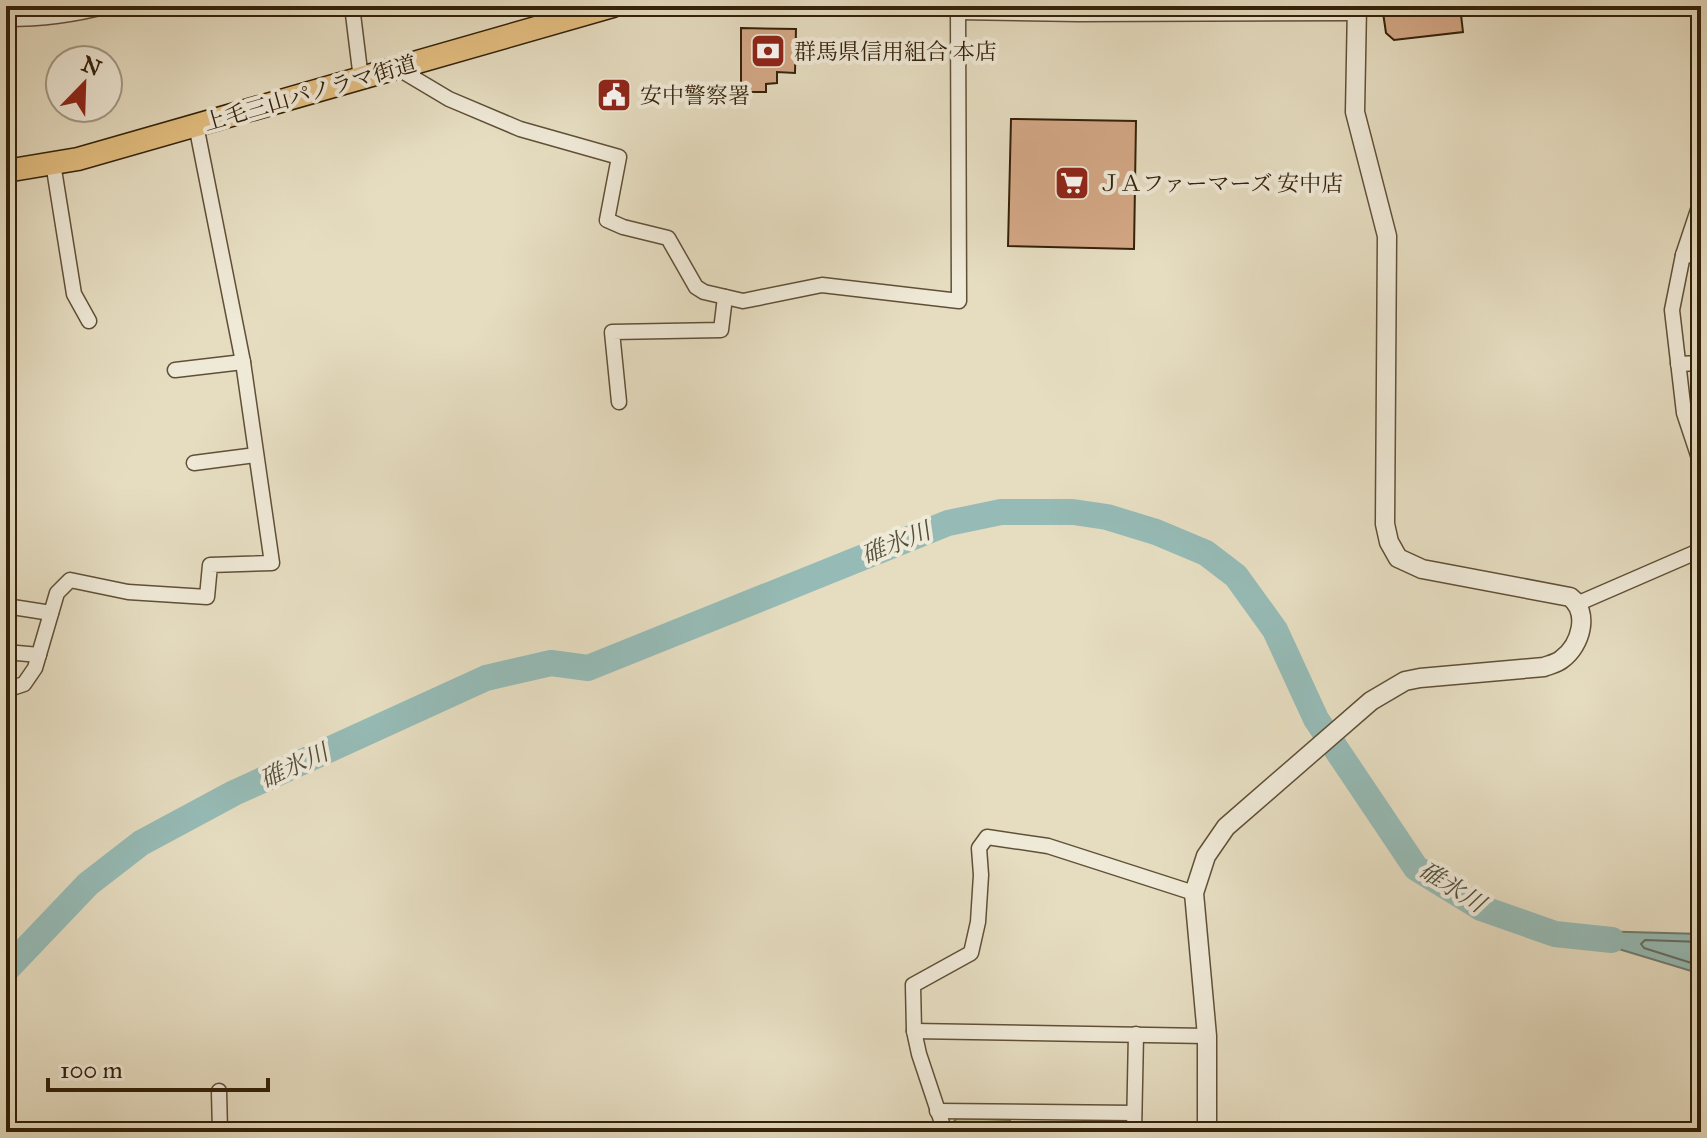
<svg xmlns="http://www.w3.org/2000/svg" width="1707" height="1138" font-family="'IM FELL Great Primer','Noto Serif JP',serif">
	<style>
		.green { fill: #bcbf8e; stroke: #78704c; stroke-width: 2 }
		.water { fill: #96bbb6; stroke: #6e7d71; stroke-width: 2 }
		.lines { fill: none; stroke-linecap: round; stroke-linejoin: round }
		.shore { stroke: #646e60; stroke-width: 2 }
		.river { stroke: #96bbb6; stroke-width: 26 }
		.building { fill: #d3a785; stroke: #332109; stroke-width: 2 }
		.minor-casing { stroke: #605037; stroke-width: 17 }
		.tertiary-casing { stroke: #605037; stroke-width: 21 }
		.trunk-casing { stroke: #332109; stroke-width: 25 }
		.minor { stroke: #efe9d7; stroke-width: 14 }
		.tertiary { stroke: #efe9d7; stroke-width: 18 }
		.trunk { stroke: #e3be80; stroke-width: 22 }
		.labels { text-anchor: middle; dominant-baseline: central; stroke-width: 8; stroke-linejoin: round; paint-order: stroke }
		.poi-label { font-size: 22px; fill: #332109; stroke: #efe9d7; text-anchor: start }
		.street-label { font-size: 22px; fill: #332109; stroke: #efe9d7 }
		.water-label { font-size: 24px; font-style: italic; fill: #514f3d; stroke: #efe9d7 }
	</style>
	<rect width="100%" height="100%" fill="#e6ddc1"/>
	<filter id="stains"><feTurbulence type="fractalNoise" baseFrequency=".0025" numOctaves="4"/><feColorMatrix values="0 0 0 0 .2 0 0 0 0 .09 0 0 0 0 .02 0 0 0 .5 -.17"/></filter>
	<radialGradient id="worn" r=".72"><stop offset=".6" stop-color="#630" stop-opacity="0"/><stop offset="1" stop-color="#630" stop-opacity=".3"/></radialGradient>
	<path class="green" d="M 957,1118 L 1010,1120 L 1010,1132 L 953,1132 L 950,1126 Z"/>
	<path class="water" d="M 1556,930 L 1701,934 L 1701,974 Z"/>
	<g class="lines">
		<path class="shore" d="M 1701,942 L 1645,940 L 1641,944 L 1644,948 L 1701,966"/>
		<path class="river" d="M 6,970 L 88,884 L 141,843 L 234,793 L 486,678 L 551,663 L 588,668 L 948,523 L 1001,512 L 1073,512 L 1107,517 L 1156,532 L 1206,553 L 1236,576 L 1275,630 L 1316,719 L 1416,868 L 1481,908 L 1555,934 L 1612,940"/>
	</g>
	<g class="building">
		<path d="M 1382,6 L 1460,6 L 1463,32 L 1394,40 L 1386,33 Z"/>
		<path d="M 741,28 L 796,29 L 795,73 L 777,72 L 777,83 L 766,84 L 766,92 L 741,92 Z"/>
		<path d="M 1011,119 L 1136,121 L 1134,249 L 1008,246 Z"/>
	</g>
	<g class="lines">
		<g class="minor-casing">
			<g id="minor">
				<path d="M 352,6 L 361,79"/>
				<path d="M 6,19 C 40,19 74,15 107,6"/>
				<path d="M 397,68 L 449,99 L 520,129 L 619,157 L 607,220 L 623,227 L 668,238 L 696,287 L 704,292 L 743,301 L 822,285 L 959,301 L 958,6"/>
				<path d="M 53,163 L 74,294 L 89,321"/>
				<path d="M 1701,201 L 1683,255 L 1672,310 L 1684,413 L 1701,464"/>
				<path d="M 1683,255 L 1701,256"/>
				<path d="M 1678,364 L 1701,363"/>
				<path d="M 175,370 L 243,362"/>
				<path d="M 619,402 L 612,332 L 721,330 L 725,297"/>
				<path d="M 194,463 L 256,455"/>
				<path d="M 1579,603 L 1701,550"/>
				<path d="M 6,606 L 51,613"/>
				<path d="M 6,652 L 39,655"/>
				<path d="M 6,690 L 24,684 L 35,668 L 57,593 L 70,580 L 128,592 L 207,597 L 210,565 L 272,563 L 243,362 L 196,125"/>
				<path d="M 914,1031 L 1207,1036"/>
				<path d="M 219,1091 L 220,1132"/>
				<path d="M 937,1111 L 1134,1113"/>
				<path d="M 945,1132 L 919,1054 L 914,1031 L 913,985 L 971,953 L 978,922 L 981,875 L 979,848 L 987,837 L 1048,846 L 1194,893"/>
				<path d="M 1134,1132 L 1136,1034"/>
			</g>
		</g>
		<g class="tertiary-casing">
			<g id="tertiary">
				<path d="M 958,10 L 1078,12 L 1356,11"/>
				<path d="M 1207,1132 L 1207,1036 L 1194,893 L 1206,856 L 1226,827 L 1371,701 L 1405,681 L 1420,678 L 1544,667 C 1549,665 1558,663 1562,659 C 1581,645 1590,612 1570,597 L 1422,569 L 1398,558 L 1389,542 L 1385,524 L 1387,236 L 1355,112 L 1357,6"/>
			</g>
		</g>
		<g class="trunk-casing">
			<path id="trunk" d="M 6,171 L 78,159 L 613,6"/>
		</g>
		<use href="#minor" class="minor"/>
		<use href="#tertiary" class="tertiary"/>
		<use href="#trunk" class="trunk"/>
	</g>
	<defs>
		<g id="bank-square" transform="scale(1.8)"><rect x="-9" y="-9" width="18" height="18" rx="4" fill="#8f2418" stroke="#efe9d7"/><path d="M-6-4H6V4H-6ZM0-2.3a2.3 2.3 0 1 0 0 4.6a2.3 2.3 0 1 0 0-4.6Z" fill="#fff"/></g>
		<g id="civic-square" transform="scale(1.8)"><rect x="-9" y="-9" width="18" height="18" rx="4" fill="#8f2418" stroke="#efe9d7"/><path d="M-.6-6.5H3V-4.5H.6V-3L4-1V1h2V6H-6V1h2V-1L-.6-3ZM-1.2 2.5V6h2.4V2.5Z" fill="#fff"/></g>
		<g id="supermarket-square" transform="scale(1.8)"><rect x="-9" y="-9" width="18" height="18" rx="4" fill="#8f2418" stroke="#efe9d7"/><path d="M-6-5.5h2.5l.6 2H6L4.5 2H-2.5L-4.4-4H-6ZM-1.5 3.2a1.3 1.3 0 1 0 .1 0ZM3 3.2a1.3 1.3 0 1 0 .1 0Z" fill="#fff"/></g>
	</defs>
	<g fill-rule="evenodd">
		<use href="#bank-square" x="768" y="51"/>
		<use href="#civic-square" x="614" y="95"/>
		<use href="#supermarket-square" x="1072" y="183"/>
	</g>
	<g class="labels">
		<g class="poi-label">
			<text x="794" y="51">群馬県信用組合 本店</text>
			<text x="640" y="95">安中警察署</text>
			<text x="1098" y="183">ＪＡファーマーズ 安中店</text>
		</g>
		<g class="street-label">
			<text transform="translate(310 93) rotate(-16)">上毛三山パノラマ街道</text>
		</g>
		<g class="water-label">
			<text transform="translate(896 543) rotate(-22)">碓氷川</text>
			<text transform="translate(294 766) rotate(-25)">碓氷川</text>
			<text transform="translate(1452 887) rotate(32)">碓氷川</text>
		</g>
	</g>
	<rect width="1707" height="1138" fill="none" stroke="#e6ddc1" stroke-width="32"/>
	<rect x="8" y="8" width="1691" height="1122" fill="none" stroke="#332109" stroke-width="4"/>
	<rect x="16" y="16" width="1675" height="1106" fill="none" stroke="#332109" stroke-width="2"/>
	<g transform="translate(84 84) rotate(23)"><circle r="38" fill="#efe9d7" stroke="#a49985" stroke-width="2"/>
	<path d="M0-6L14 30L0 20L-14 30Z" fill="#8f2418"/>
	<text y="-12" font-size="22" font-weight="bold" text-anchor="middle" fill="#332109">N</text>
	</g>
	<path d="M48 1078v12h220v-12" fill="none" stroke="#332109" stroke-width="4"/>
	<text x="60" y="1078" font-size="24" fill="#332109" stroke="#efe9d7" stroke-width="6" paint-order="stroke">100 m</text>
	<rect width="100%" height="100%" filter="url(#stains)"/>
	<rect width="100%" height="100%" fill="url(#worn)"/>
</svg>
